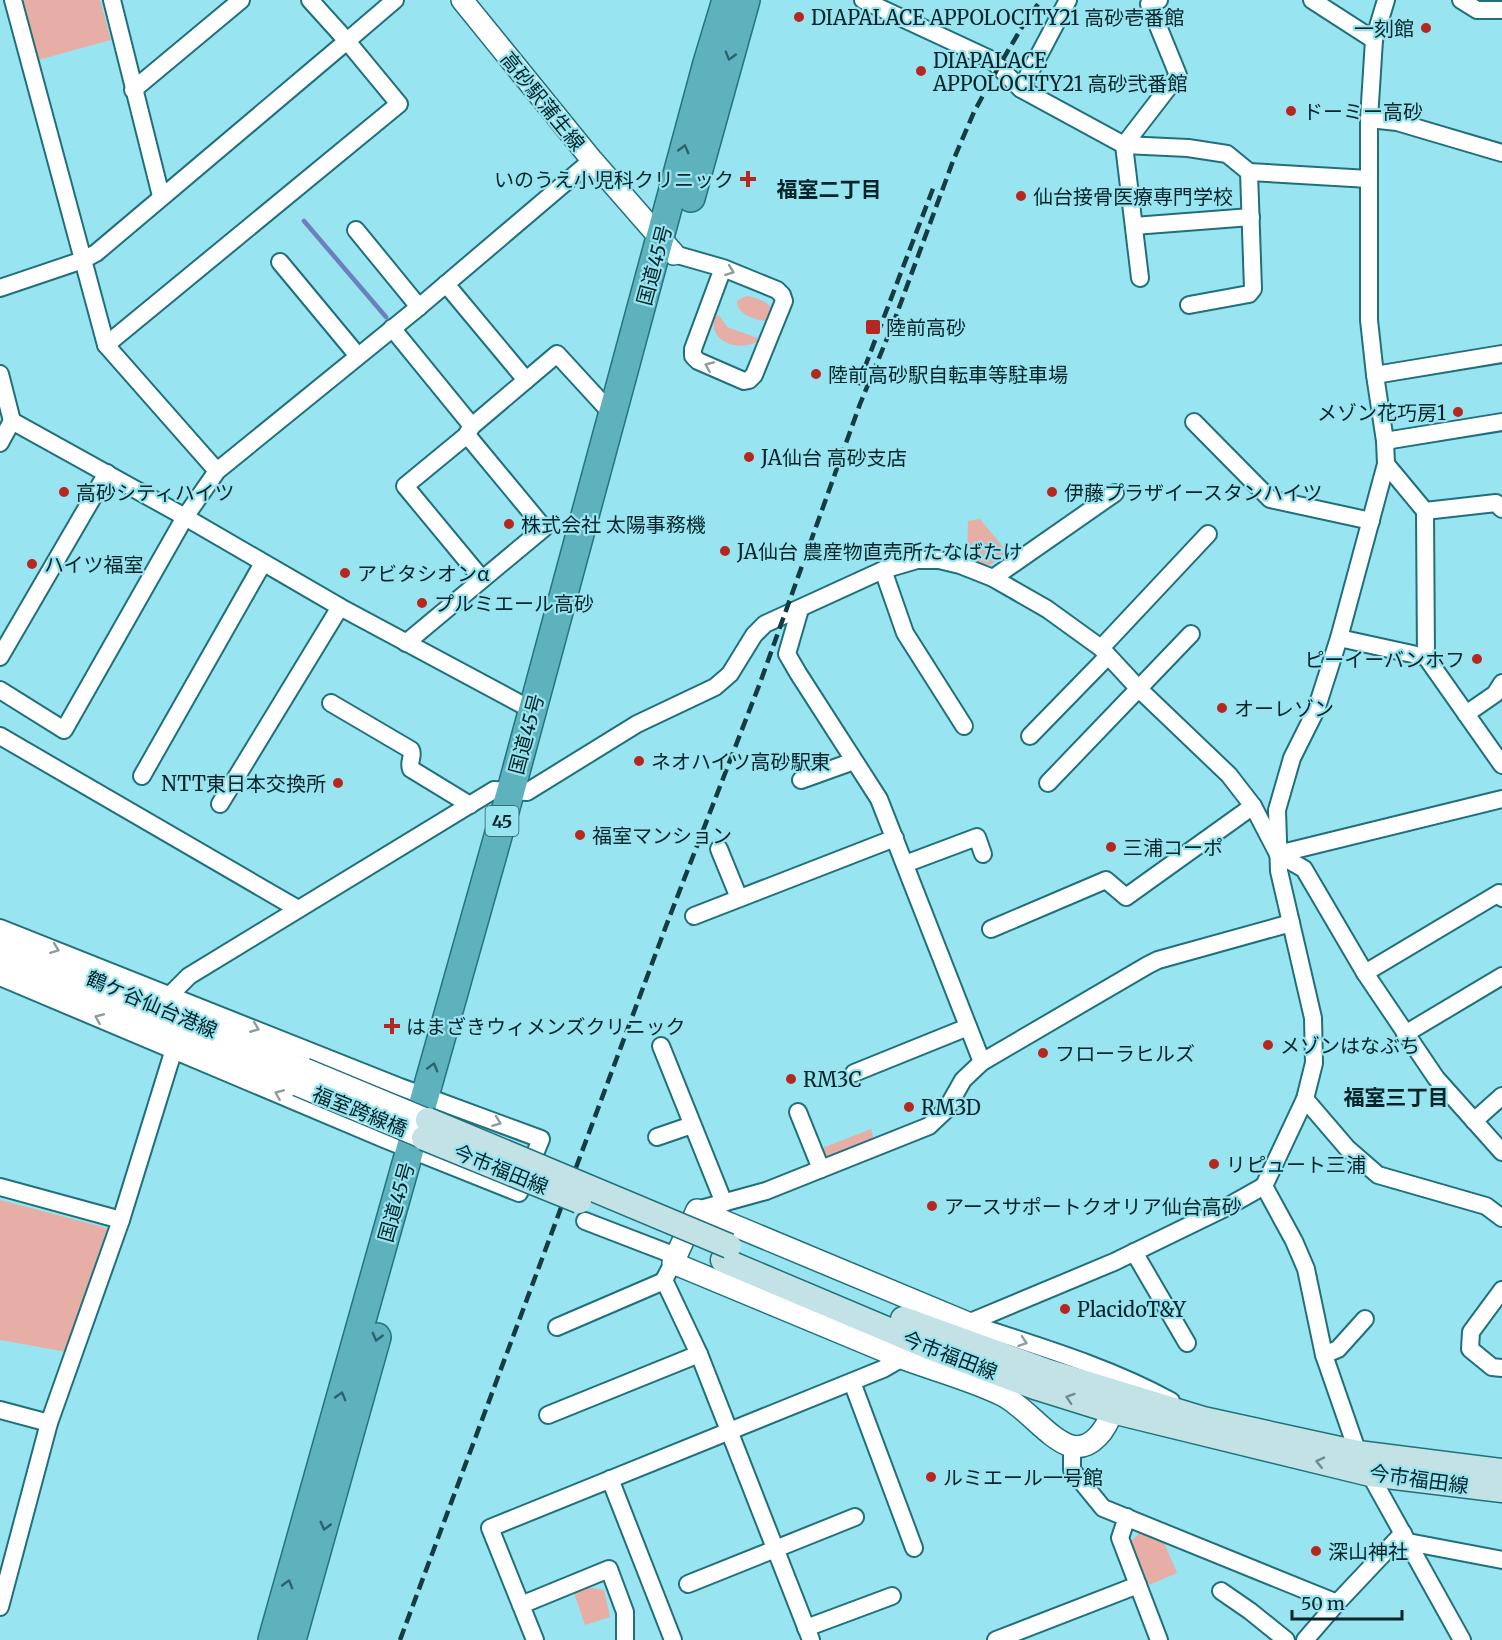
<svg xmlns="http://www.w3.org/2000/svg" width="1502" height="1640" font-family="Merriweather,'Noto Sans JP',serif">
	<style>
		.green { fill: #e6aea5 }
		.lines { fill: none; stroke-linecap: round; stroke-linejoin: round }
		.stream { stroke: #6b80bc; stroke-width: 4.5 }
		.minor-casing { stroke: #20707b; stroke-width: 20 }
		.tertiary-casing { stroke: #20707b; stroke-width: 24 }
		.secondary-casing { stroke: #20707b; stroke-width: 27 }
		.trunk-casing { stroke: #24737e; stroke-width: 30 }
		.minor { stroke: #fff; stroke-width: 16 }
		.tertiary { stroke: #fff; stroke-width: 21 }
		.secondary { stroke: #c3e2e6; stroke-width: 24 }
		.trunk { stroke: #5eb2be; stroke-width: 27 }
		.rail { stroke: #153c42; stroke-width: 4.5; stroke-dasharray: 12 6; stroke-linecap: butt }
		.tertiary-bridge-casing { stroke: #20707b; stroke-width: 24; stroke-linecap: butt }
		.secondary-bridge-casing { stroke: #20707b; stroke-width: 27; stroke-linecap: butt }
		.tertiary-bridge { stroke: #fff; stroke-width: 21 }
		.secondary-bridge { stroke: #c3e2e6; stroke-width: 24 }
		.oneway { stroke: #2b636c }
		.oneway2 { stroke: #8d9c9e }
		.oneway3 { stroke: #6c8c90 }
		.poi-dot { fill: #b6271f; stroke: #98e4f0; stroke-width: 2 }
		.labels { text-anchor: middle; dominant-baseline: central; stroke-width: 4.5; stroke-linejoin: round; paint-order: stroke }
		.shield { fill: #98e4f0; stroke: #2f5d64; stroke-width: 1.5 }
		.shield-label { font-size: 18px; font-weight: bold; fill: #022328 }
		.poi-label { font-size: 20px; fill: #022328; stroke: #98e4f0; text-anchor: start }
		.street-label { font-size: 20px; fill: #022328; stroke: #98e4f0 }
		.neighbourhood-label { font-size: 21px; font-weight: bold; fill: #022328; stroke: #98e4f0 }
	</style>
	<rect width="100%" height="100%" fill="#98e4f0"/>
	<g class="green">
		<path d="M 22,0 L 100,0 L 111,40 L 38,60 Z"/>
		<path d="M 749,296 C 759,300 773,301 771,315 L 765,321 C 753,319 737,314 737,301 L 744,297 Z"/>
		<path d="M 719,315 L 727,327 L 760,339 C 745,354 706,343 715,317 Z"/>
		<path d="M 980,519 L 1007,552 L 990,565 L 967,559 L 968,521 Z"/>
		<path d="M 871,1129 L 875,1144 L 835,1160 L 824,1156 L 820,1149 Z"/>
		<path d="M 0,1200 L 107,1228 L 67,1352 L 0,1340 Z"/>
		<path d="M 1140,1532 L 1162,1538 L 1177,1573 L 1149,1585 L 1130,1542 Z"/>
		<path d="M 587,1587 L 604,1590 L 610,1617 L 585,1625 L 574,1593 Z"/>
	</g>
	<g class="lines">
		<path class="stream" d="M 304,221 L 386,317"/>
		<g class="minor-casing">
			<g id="minor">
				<path d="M 13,0 L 106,345 L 217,471"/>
				<path d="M 112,0 L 161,196"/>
				<path d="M 863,0 L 992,60 L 1021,89 L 1124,145 L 1188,148 L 1227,154 L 1249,172 L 1369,179"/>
				<path d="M 1312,0 L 1374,40"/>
				<path d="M 1386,0 L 1374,40 L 1369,119 L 1369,320 L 1375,375 L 1385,441 L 1386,464 L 1339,638 L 1316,710 L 1292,758 L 1277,810 L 1279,871 L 1313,1018 L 1314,1063 L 1305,1099 L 1264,1186 L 1294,1241 L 1306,1269 L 1324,1355 L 1358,1453 L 1462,1640"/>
				<path d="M 1461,0 L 1477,10 L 1502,10"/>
				<path d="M 1021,89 L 1068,0"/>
				<path d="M 133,90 L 241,0"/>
				<path d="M 1369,119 L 1397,122 L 1502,153"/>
				<path d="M 1134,226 L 1251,217"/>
				<path d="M 356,230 L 419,307"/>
				<path d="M 674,254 L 723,268 L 777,290 L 782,295 L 784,301 L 754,375 L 749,380 L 744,381 L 698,361 L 693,356 L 693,349 L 723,268"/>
				<path d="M 280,262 L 358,356"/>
				<path d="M 1140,278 L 1124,145 L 1178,75 L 1149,4 L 1159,0"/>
				<path d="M 446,284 L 526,380"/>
				<path d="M 0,288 L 83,260 L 96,253 L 347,41 L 310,0"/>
				<path d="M 1189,305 L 1249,294 L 1253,289 L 1249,172"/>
				<path d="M 392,328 L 472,426 L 467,434"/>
				<path d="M 106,345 L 399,104 L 347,41 L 395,0"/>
				<path d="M 0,374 L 12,421"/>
				<path d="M 1375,375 L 1502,354"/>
				<path d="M 1194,422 L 1270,499 L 1371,521"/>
				<path d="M 472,426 L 557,354 L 613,415"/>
				<path d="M 1385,441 L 1502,422"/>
				<path d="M 0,443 L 12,421 L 185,517 L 340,607 L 532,710"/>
				<path d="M 1386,464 L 1425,511 L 1426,657 L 1502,765"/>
				<path d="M 1425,511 L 1496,503 L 1502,509"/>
				<path d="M 883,570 L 905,633 L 964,726"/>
				<path d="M 993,578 L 1115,493"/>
				<path d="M 800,609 L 787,654 L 798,673 L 879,799 L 982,1062"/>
				<path d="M 1339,638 L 1426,657"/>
				<path d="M 406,643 L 544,528 L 467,435 L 405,486 L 482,579"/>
				<path d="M 1101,648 L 1208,534"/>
				<path d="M 0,657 L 107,473"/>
				<path d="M 0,690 L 64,730 L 185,517 L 217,471 L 419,307 L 592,160"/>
				<path d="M 331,703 L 411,750 C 414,756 408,762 411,769 L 470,805"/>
				<path d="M 1466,714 L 1495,694 L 1502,683"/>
				<path d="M 0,736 L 298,909"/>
				<path d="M 1030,736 L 1108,656"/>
				<path d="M 142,776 L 263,563"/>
				<path d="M 801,780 L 854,761"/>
				<path d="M 1048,783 L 1191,634"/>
				<path d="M 220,804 L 340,607"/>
				<path d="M 719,849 L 739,898"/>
				<path d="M 1278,854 L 1502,799"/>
				<path d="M 905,864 L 977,837 L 983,854"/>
				<path d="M 694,916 L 895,838"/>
				<path d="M 0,928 L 400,1087 L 541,1139 L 519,1193 L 384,1139 L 0,977"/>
				<path d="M 991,929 L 1106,880 L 1126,897 L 1253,806"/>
				<path d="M 1365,973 L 1499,893 L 1502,898"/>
				<path d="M 171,994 L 189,976 L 494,790 L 527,792 L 637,724 L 715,687 L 730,674 L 754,635 L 765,624 L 883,570 L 917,560 L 939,560 L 960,565 L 993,578 L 1047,609 L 1101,648 L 1139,689 L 1229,775 L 1253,806 L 1278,854 L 1304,869 L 1365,973 L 1436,1078 L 1502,1152"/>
				<path d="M 1405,1034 L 1502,976"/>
				<path d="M 661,1046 L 724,1203"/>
				<path d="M 854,1073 L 968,1027"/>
				<path d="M 1305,1099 L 1347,1148 L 1378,1175 L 1486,1206 L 1502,1218"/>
				<path d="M 798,1112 L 821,1169"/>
				<path d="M 1474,1121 L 1502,1096"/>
				<path d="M 657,1137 L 692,1125"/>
				<path d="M 0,1187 L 121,1220"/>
				<path d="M 697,1210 L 766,1191 L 929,1126 L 946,1110 L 963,1080 L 982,1062 L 1148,965 L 1158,960 L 1291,923"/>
				<path d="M 585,1221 L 676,1256"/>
				<path d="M 1134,1252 L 1187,1343"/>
				<path d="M 673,1263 L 664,1280 L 699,1354 L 811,1640"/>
				<path d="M 1502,1290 L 1471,1332 L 1470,1349 L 1492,1367 L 1502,1368"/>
				<path d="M 968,1323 L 1114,1262 L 1225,1208 L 1264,1186"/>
				<path d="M 968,1323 C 1037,1346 1107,1366 1171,1401"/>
				<path d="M 557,1327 L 664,1281"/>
				<path d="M 1324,1355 L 1338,1349 L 1365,1319"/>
				<path d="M 852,1382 L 914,1548"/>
				<path d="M 0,1410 L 49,1423 L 0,1607"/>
				<path d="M 548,1415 L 699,1354"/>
				<path d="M 49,1423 L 121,1220 L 174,1049"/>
				<path d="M 1072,1446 L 1072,1470 L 1103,1508 L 1337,1603"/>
				<path d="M 610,1479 L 673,1640"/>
				<path d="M 1127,1517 L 1120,1538 L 1159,1640"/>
				<path d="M 1408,1542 L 1502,1560"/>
				<path d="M 688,1584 L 855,1517"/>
				<path d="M 1221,1591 L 1250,1611 L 1286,1640"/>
				<path d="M 521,1605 L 609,1569 L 625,1612 L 625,1640"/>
				<path d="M 806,1628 L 892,1596"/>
				<path d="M 535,1640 L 490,1528 L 883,1369 L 902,1358"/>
				<path d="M 996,1640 L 1138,1585"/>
				<path d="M 1305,1640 L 1337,1603 L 1403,1533"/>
			</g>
		</g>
		<g class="tertiary-casing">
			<g id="tertiary">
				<path d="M 462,0 L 592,160 L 674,254"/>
				<path d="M 0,940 L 305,1069"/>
				<path d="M 0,959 L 297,1085"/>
				<path d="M 968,1323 L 697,1210 L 673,1263 C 748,1294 824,1326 899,1357 C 933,1370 969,1379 1002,1395 C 1025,1406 1048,1439 1071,1446 C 1092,1451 1107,1428 1112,1411"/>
			</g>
		</g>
		<g class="secondary-casing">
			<g id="secondary">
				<path d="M 723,1260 L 929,1347 L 1035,1387 L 1112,1411 L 1370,1474 L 1502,1490"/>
				<path d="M 903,1319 L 1049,1372 L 1203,1419 L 1358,1453 L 1502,1471"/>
			</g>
		</g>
		<g class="trunk-casing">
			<g id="trunk">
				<path d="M 691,198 L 746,0"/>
				<path d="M 272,1640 L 511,790 L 707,63 L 726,0"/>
				<path d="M 292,1640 L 377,1337"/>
			</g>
		</g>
		<use href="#minor" class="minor"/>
		<use href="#tertiary" class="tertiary"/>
		<use href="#secondary" class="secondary"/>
		<use href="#trunk" class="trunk"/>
		<g class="rail">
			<path d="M 858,385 L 934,186"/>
			<path d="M 400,1640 L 666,926 L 760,683 L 860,404 L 893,324 L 953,161 L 974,112 L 999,66 L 1025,22 L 1041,0"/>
		</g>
		<g class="tertiary-bridge-casing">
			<g id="tertiary-bridge">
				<path d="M 305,1069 L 428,1120"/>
				<path d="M 297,1085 L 424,1138"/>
			</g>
		</g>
		<g class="secondary-bridge-casing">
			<g id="secondary-bridge">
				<path d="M 428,1120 L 729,1246"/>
				<path d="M 424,1138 L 579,1201"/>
			</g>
		</g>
		<use href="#tertiary-bridge" class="tertiary-bridge"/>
		<use href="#secondary-bridge" class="secondary-bridge"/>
	</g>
	<defs><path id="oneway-chevron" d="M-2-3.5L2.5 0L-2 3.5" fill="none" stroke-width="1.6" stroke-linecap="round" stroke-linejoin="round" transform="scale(1.5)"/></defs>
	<g class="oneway">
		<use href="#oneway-chevron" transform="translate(730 56) rotate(106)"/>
		<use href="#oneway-chevron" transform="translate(684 149) rotate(-75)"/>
		<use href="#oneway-chevron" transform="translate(433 1067) rotate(-74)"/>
		<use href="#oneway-chevron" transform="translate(377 1337) rotate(105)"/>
		<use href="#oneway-chevron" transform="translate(341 1396) rotate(-74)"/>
		<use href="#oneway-chevron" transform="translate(325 1526) rotate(105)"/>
		<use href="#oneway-chevron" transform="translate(288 1584) rotate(-74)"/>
	</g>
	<g class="oneway2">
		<use href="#oneway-chevron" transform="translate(730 271) rotate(21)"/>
		<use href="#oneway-chevron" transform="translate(709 366) rotate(-157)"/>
		<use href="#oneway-chevron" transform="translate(55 949) rotate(21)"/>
		<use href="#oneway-chevron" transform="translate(99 1018) rotate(-157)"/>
		<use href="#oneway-chevron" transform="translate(255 1028) rotate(22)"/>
		<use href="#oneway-chevron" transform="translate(279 1094) rotate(-157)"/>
		<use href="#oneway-chevron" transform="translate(497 1122) rotate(20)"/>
		<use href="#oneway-chevron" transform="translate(1023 1342) rotate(19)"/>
	</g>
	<g class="oneway3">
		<use href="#oneway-chevron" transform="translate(1070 1398) rotate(-162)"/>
		<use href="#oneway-chevron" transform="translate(1320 1462) rotate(-167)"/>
	</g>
	<g class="poi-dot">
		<circle cx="799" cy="17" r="6"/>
		<circle cx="1426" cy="28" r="6"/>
		<circle cx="921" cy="71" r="6"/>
		<circle cx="1291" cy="111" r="6"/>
		<path d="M745 170h6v6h6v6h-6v6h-6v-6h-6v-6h6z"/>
		<circle cx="1021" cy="196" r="6"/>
		<rect x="865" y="319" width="16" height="16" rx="3"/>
		<circle cx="816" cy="374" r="6"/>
		<circle cx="1458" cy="412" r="6"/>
		<circle cx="749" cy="457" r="6"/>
		<circle cx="64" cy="492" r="6"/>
		<circle cx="1052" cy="492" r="6"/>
		<circle cx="509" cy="524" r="6"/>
		<circle cx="725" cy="551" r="6"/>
		<circle cx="32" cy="564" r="6"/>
		<circle cx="345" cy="573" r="6"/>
		<circle cx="422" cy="603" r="6"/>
		<circle cx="1477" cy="659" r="6"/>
		<circle cx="1222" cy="708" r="6"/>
		<circle cx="639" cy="761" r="6"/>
		<circle cx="338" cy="783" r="6"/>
		<circle cx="580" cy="835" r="6"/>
		<circle cx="1111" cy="847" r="6"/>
		<path d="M389 1017h6v6h6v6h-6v6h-6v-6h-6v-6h6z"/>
		<circle cx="1268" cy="1045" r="6"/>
		<circle cx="1043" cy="1053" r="6"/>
		<circle cx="791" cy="1079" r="6"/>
		<circle cx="909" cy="1107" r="6"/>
		<circle cx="1214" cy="1164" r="6"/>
		<circle cx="932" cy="1206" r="6"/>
		<circle cx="1065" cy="1309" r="6"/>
		<circle cx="931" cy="1477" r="6"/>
		<circle cx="1316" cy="1551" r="6"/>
	</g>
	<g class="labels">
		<rect class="shield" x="485.5" y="806" width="33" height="30" rx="4.5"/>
		<g class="shield-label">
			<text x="502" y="821">45</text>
		</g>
		<g class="poi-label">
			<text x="811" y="17">DIAPALACE APPOLOCITY21 高砂壱番館</text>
			<text x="1414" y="28" text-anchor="end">一刻館</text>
			<text x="933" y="60">DIAPALACE<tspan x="933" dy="23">APPOLOCITY21 高砂弐番館</tspan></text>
			<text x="1303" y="111">ドーミー高砂</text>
			<text x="734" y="179" text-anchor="end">いのうえ小児科クリニック</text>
			<text x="1033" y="196">仙台接骨医療専門学校</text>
			<text x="886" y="327">陸前高砂</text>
			<text x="828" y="374">陸前高砂駅自転車等駐車場</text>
			<text x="1446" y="412" text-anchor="end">メゾン花巧房1</text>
			<text x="761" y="457">JA仙台 高砂支店</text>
			<text x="76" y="492">高砂シティハイツ</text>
			<text x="1064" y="492">伊藤プラザイースタンハイツ</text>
			<text x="521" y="524">株式会社 太陽事務機</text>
			<text x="737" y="551">JA仙台 農産物直売所たなばたけ</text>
			<text x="44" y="564">ハイツ福室</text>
			<text x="357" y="573">アビタシオンα</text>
			<text x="434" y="603">プルミエール高砂</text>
			<text x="1465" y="659" text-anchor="end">ピーイーバンホフ</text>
			<text x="1234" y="708">オーレゾン</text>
			<text x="651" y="761">ネオハイツ高砂駅東</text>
			<text x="326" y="783" text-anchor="end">NTT東日本交換所</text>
			<text x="592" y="835">福室マンション</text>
			<text x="1123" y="847">三浦コーポ</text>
			<text x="406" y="1026">はまざきウィメンズクリニック</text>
			<text x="1280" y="1045">メゾンはなぶち</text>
			<text x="1055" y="1053">フローラヒルズ</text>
			<text x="803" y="1079">RM3C</text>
			<text x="921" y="1107">RM3D</text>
			<text x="1226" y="1164">リピュート三浦</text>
			<text x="944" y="1206">アースサポートクオリア仙台高砂</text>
			<text x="1077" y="1309">PlacidoT&amp;Y</text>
			<text x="943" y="1477">ルミエール一号館</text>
			<text x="1328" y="1551">深山神社</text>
		</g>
		<g class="street-label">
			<text transform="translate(543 101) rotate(51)">高砂駅蒲生線</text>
			<text transform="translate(654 265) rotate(-75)">国道45号</text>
			<text transform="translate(526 734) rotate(-75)">国道45号</text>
			<text transform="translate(152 1004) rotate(23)">鶴ケ谷仙台港線</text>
			<text transform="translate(360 1111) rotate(22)">福室跨線橋</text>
			<text transform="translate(501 1169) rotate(22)">今市福田線</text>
			<text transform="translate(396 1202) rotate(-74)">国道45号</text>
			<text transform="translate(950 1355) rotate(21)">今市福田線</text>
			<text transform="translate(1419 1479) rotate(8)">今市福田線</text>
		</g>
		<g class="neighbourhood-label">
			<text x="829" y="189">福室二丁目</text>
			<text x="1396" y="1097">福室三丁目</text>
		</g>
	</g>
	<path d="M1292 1610v9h110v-9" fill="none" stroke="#022328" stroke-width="3"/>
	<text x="1301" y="1610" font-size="18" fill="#022328" stroke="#98e4f0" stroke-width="4.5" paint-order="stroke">50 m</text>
</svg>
